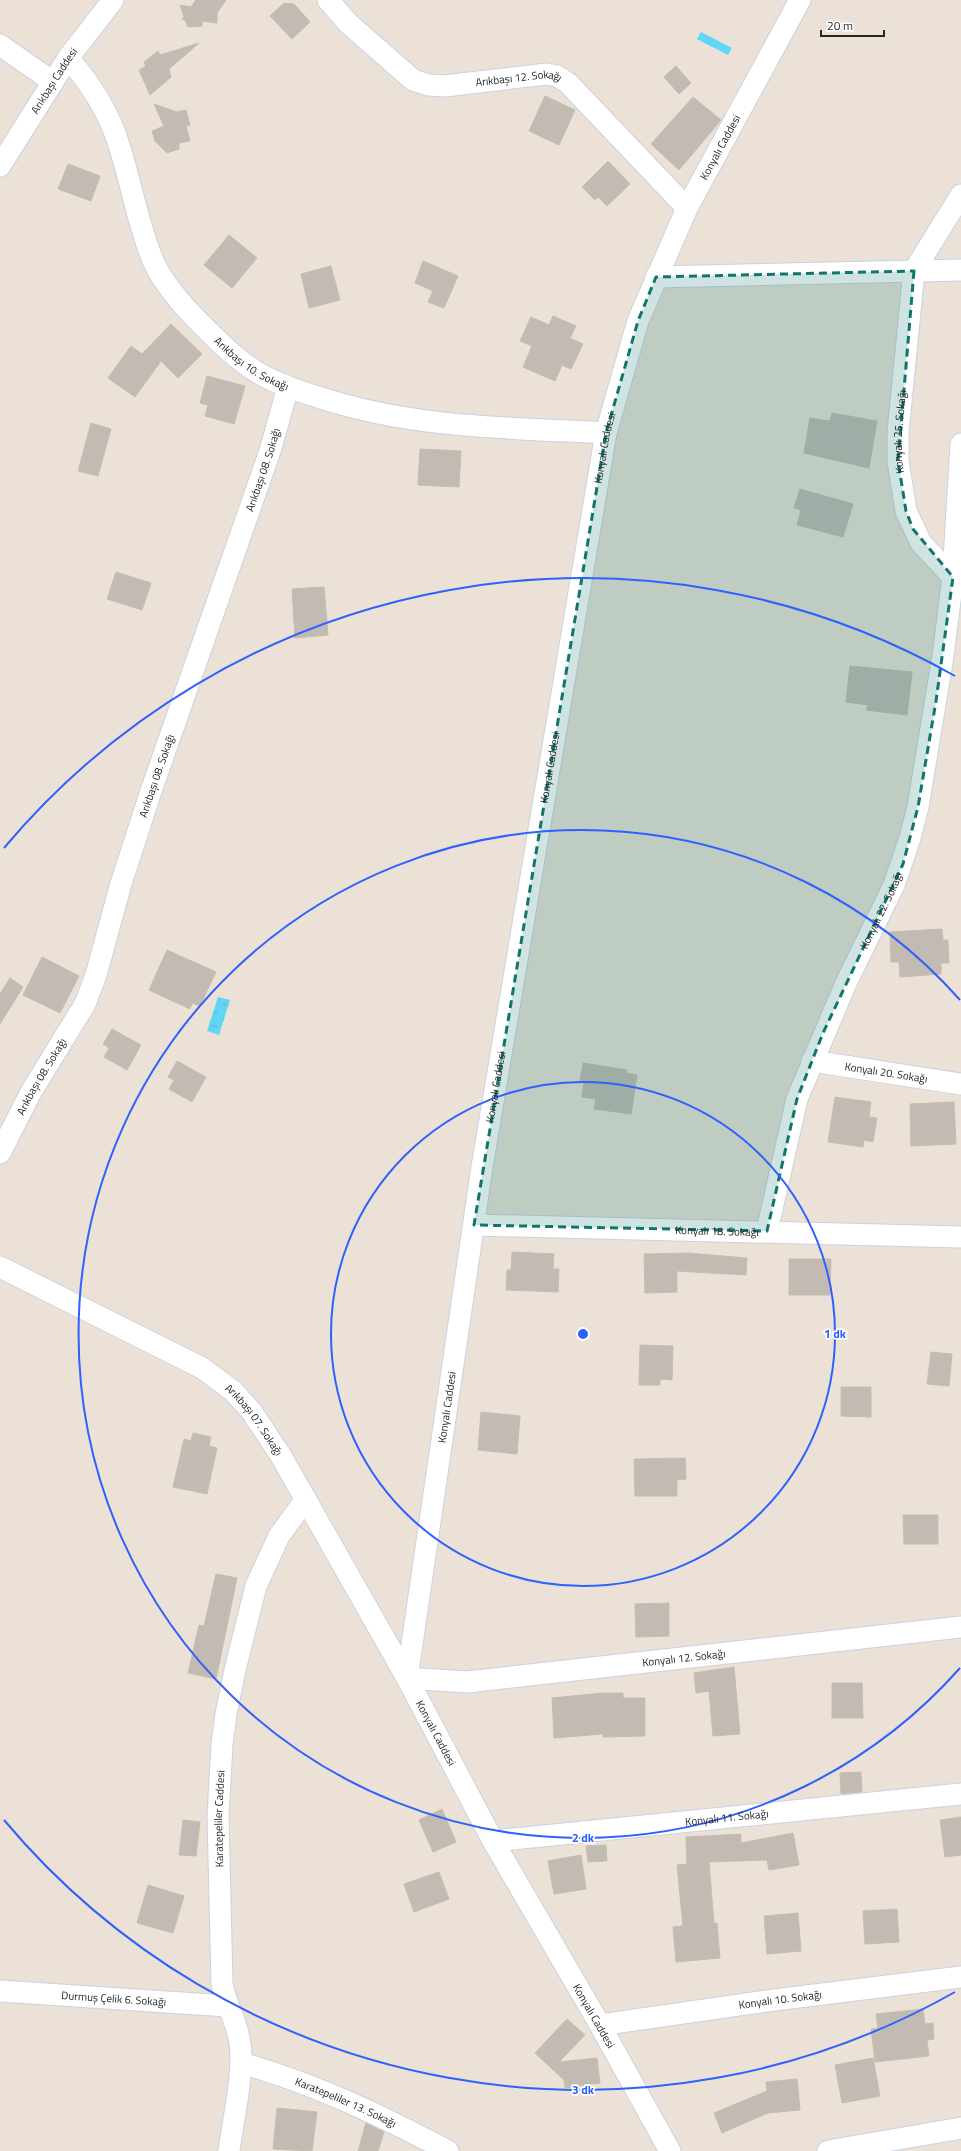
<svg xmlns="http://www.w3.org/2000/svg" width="961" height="2151" font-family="'Titillium Web',sans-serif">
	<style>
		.water { fill: url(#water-ripples) }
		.building { fill: #c2bbb3; stroke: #c6bdb0 }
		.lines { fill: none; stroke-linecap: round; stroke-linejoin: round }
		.minor-casing { stroke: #ccd1e1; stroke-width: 23 }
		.minor { stroke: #fff; stroke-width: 21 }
		.marked { fill: #0f766e; fill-opacity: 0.2; stroke: #0f766e; stroke-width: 3; stroke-dasharray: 8 5; stroke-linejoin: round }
		.ring { fill: none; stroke: #2f61ff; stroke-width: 2 }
		.labels { text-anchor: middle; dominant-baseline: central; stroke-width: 3.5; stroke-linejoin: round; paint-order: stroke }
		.street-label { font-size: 11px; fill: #272727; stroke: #fff }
		.centre { fill: #2f61ff; stroke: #fff; stroke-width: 2 }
		.ring-label { font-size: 12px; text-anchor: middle; font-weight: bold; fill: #2f61ff; stroke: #fff; stroke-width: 3.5; stroke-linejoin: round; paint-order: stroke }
	</style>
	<defs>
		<pattern id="water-ripples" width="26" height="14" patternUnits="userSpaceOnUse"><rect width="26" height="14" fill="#60d6f6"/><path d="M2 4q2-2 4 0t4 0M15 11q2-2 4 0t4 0" fill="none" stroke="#53b8d3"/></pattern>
	</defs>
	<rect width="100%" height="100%" fill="#ebe1d6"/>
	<g class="water">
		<path d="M 701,32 L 732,48 L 728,55 L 697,39 Z"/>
		<path d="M 218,997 L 230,1000 L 219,1035 L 207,1031 Z"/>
	</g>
	<g class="building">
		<path d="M 196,0 L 226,0 L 217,13 L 217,23 L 202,21 L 202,26 L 188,27 L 185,20 L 182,19 L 184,17 L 180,5 L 191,7 Z"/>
		<path d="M 284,3 L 294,4 L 310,22 L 292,39 L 270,16 Z"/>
		<path d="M 199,43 L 169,69 L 171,77 L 150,95 L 139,70 L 146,66 L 144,62 L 158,51 L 160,55 Z"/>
		<path d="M 676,66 L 691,83 L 679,94 L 664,77 Z"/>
		<path d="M 545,96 L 575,110 L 559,145 L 529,131 Z"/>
		<path d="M 693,97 L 721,120 L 679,170 L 651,144 Z"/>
		<path d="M 154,104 L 177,112 L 186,110 L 190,125 L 186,126 L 190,141 L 179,143 L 179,149 L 167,153 L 155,141 L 152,131 L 164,126 Z"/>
		<path d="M 608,161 L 630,184 L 607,206 L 598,197 L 595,200 L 582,187 Z"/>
		<path d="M 68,164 L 100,176 L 91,201 L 58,189 Z"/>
		<path d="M 229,235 L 257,258 L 232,288 L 204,265 Z"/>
		<path d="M 423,261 L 458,276 L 444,308 L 428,302 L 433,291 L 415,283 Z"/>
		<path d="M 331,266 L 340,300 L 309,308 L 301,274 Z"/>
		<path d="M 553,316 L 576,326 L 570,338 L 583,344 L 571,369 L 562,365 L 555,381 L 523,367 L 532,346 L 520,341 L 531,317 L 549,325 Z"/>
		<path d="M 171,324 L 202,354 L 178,378 L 161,361 L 135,397 L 108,378 L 131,346 L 142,354 Z"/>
		<path d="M 207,376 L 245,386 L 234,424 L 205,416 L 208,405 L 200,403 Z"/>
		<path d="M 832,413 L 877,421 L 869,468 L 804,453 L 810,418 L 830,421 Z"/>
		<path d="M 91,423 L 111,429 L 98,476 L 78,471 Z"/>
		<path d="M 420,449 L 461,451 L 459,487 L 418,485 Z"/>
		<path d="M 800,489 L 853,504 L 843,537 L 797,525 L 801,510 L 794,508 Z"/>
		<path d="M 116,572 L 151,583 L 142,610 L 107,599 Z"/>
		<path d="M 324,587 L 328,635 L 295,638 L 292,589 Z"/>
		<path d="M 850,666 L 912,672 L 907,715 L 866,710 L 868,705 L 846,702 Z"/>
		<path d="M 942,929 L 943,940 L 948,940 L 949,963 L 941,963 L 941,974 L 900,977 L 899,962 L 891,962 L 890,932 Z"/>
		<path d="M 167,950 L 216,972 L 200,1006 L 192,1003 L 190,1009 L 149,990 Z"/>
		<path d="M 42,957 L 79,976 L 60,1013 L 23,995 Z"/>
		<path d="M 10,978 L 23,987 L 0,1024 L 0,994 Z"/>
		<path d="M 112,1029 L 141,1045 L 127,1070 L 104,1057 L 109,1048 L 103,1044 Z"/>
		<path d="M 177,1061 L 206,1077 L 192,1102 L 169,1089 L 174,1080 L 168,1077 Z"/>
		<path d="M 583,1063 L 627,1070 L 626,1073 L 637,1075 L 631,1114 L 594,1109 L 596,1099 L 582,1097 L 584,1081 L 580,1081 Z"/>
		<path d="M 835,1097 L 871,1102 L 869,1117 L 877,1118 L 873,1142 L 864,1140 L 863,1147 L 828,1142 Z"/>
		<path d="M 954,1102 L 956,1144 L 911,1146 L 910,1104 Z"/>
		<path d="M 512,1252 L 554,1254 L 553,1269 L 559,1269 L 558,1292 L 506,1290 L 507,1270 L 511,1270 Z"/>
		<path d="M 688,1253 L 747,1258 L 746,1275 L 677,1271 L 677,1292 L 645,1293 L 644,1254 Z"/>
		<path d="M 789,1259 L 831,1259 L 830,1295 L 789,1295 Z"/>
		<path d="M 640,1345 L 673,1346 L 672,1380 L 660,1379 L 660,1385 L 639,1385 Z"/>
		<path d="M 931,1352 L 952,1354 L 949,1386 L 927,1384 Z"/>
		<path d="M 841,1387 L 871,1387 L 871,1417 L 841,1416 Z"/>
		<path d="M 481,1412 L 520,1416 L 517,1454 L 478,1450 Z"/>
		<path d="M 193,1433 L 211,1437 L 209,1446 L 217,1448 L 207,1494 L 173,1487 L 184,1439 L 191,1441 Z"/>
		<path d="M 685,1458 L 686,1479 L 677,1480 L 677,1496 L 635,1496 L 634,1459 Z"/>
		<path d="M 903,1515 L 938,1515 L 938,1544 L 904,1544 Z"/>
		<path d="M 216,1574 L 237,1578 L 216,1679 L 188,1673 L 199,1625 L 204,1626 Z"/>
		<path d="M 669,1603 L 669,1636 L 636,1637 L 635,1604 Z"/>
		<path d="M 734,1667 L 740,1734 L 713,1736 L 709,1691 L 696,1693 L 694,1673 Z"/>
		<path d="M 832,1683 L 862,1683 L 863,1718 L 832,1718 Z"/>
		<path d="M 603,1693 L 623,1693 L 623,1698 L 645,1698 L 645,1736 L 603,1737 L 603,1734 L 554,1738 L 552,1698 Z"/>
		<path d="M 861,1772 L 862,1792 L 841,1794 L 840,1773 Z"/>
		<path d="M 442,1809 L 456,1842 L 433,1852 L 419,1820 Z"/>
		<path d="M 961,1817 L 961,1855 L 945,1857 L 940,1820 Z"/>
		<path d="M 183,1820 L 200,1822 L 196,1856 L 179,1855 Z"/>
		<path d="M 793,1833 L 799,1865 L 769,1870 L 767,1860 L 709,1862 L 714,1924 L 717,1923 L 720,1958 L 676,1962 L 673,1927 L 683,1926 L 677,1865 L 687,1864 L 686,1837 L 741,1834 L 741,1843 Z"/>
		<path d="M 606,1845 L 607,1861 L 588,1862 L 586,1846 Z"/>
		<path d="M 581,1855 L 586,1889 L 554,1894 L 548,1861 Z"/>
		<path d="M 439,1872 L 449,1899 L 414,1912 L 404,1884 Z"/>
		<path d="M 148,1885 L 184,1896 L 173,1933 L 137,1923 Z"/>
		<path d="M 897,1909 L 899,1942 L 865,1944 L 863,1911 Z"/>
		<path d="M 798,1913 L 801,1951 L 767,1954 L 764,1916 Z"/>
		<path d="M 923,2009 L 925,2024 L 933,2023 L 934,2039 L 927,2040 L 929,2056 L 875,2062 L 871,2029 L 878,2028 L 876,2014 Z"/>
		<path d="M 567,2019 L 585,2035 L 559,2062 L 597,2058 L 600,2083 L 565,2088 L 564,2080 L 535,2053 Z"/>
		<path d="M 873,2058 L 880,2096 L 842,2103 L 835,2065 Z"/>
		<path d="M 797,2079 L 800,2110 L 768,2113 L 722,2133 L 714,2113 L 767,2091 L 766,2082 Z"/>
		<path d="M 277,2108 L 317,2112 L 312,2151 L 273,2149 Z"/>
		<path d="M 366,2123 L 384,2132 L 378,2151 L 358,2151 Z"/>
	</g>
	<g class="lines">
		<g class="minor-casing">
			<g id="minor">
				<path id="s1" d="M 328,0 L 349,24 L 413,80 L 428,85 L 444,86 L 547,74 L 557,76 L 568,83 L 687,208"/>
				<path d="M 0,45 L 53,82"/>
				<path id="s2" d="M 68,58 C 89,82 107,109 117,139 C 131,180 137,223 154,263 C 165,286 183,306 201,324 C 219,342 238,361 260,374 C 278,384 298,391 318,397 C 411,428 509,428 606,433"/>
				<path id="s3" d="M 0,166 L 68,58 L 113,0"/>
				<path d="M 656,277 L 961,270"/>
				<path id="s4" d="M 953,577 L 921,543 L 906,511 L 898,461 L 898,432 L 914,271 L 961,195"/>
				<path id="s5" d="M 812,1061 L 961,1084"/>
				<path id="s6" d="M 0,1153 L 31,1092 L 85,1004 L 96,975 L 120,887 L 150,794 L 270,451 L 288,387"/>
				<path id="s7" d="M 474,1225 L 961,1237"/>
				<path id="s8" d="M 767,1231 L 797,1099 L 846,983 L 894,885 L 910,838 L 918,807 L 943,656 L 953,577 L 961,444"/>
				<path id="s9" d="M 0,1267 L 202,1368 L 233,1391 L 252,1412 L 281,1456 L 407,1678 L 467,1682 L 961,1627"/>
				<path id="s10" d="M 493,1841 L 961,1794"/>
				<path id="s11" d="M 0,1991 L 227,2006"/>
				<path id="s12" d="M 600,2025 L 766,2001 L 961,1977"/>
				<path id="s13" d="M 241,2063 C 315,2084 380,2115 448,2151"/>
				<path id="s14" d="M 229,2151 C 233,2119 244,2076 240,2044 C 238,2023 225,2004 222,1983 L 218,1816 L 222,1744 L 226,1714 L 235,1670 L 256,1586 L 279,1536 L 306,1499"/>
				<path id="s15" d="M 670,2151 L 600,2025 L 493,1841 L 407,1678 L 482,1167 L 606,433 L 638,321 L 687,208 L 800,0"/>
				<path d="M 828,2151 L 961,2128"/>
			</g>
		</g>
		<use href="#minor" class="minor"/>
	</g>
	<path class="marked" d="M 914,271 L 898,461 L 906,511 L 913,529 L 953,577 L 936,701 L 918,807 L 903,864 L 823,1033 L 797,1099 L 767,1231 L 474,1225 L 606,433 L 638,321 L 656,277 Z"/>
	<g class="ring">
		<circle cx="583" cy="1334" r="252"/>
		<path d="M960 1668A504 504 0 1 1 960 1000"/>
		<path d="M955 1992A756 756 0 0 1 4 1820M4 848A756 756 0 0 1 955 676"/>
	</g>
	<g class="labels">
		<g class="street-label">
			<text stroke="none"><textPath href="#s3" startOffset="101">Arıkbaşı Caddesi</textPath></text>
			<text stroke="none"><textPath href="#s1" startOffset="224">Arıkbaşı 12. Sokağı</textPath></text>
			<text stroke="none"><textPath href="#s15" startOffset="2111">Konyalı Caddesi</textPath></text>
			<text stroke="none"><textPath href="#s2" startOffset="367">Arıkbaşı 10. Sokağı</textPath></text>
			<text stroke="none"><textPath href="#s4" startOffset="162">Konyalı 25. Sokağı</textPath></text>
			<text stroke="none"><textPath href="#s15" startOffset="1787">Konyalı Caddesi</textPath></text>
			<text stroke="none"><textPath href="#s6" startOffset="735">Arıkbaşı 08. Sokağı</textPath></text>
			<text stroke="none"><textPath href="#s15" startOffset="1463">Konyalı Caddesi</textPath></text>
			<text stroke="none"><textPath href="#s6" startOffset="411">Arıkbaşı 08. Sokağı</textPath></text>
			<text stroke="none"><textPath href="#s8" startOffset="342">Konyalı 22. Sokağı</textPath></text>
			<text stroke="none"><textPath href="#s5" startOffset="75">Konyalı 20. Sokağı</textPath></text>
			<text stroke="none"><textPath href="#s6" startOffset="87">Arıkbaşı 08. Sokağı</textPath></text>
			<text stroke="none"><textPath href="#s15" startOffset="1139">Konyalı Caddesi</textPath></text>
			<text stroke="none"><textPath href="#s7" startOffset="243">Konyalı 18. Sokağı</textPath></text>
			<text stroke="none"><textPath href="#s15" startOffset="815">Konyalı Caddesi</textPath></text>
			<text stroke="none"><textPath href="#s9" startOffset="300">Arıkbaşı 07. Sokağı</textPath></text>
			<text stroke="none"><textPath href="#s9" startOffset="879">Konyalı 12. Sokağı</textPath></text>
			<text transform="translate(436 1733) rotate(62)">Konyalı Caddesi</text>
			<text stroke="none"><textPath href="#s14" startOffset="336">Karatepeliler Caddesi</textPath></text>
			<text stroke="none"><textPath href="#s10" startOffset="235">Konyalı 11. Sokağı</textPath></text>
			<text stroke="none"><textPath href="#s11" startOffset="114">Durmuş Çelik 6. Sokağı</textPath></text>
			<text stroke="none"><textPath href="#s12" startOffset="182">Konyalı 10. Sokağı</textPath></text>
			<text transform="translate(594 2016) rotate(60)">Konyalı Caddesi</text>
			<text stroke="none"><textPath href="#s13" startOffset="112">Karatepeliler 13. Sokağı</textPath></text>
		</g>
	</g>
	<circle cx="583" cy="1334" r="6" class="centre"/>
	<g class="ring-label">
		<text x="835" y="1338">1 dk</text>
		<text x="583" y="1842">2 dk</text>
		<text x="583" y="2094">3 dk</text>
	</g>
	<path d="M821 30v6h63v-6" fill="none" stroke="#272727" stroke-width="2"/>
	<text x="827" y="30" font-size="12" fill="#272727" stroke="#ffffff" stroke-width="3" paint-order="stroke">20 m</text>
</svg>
